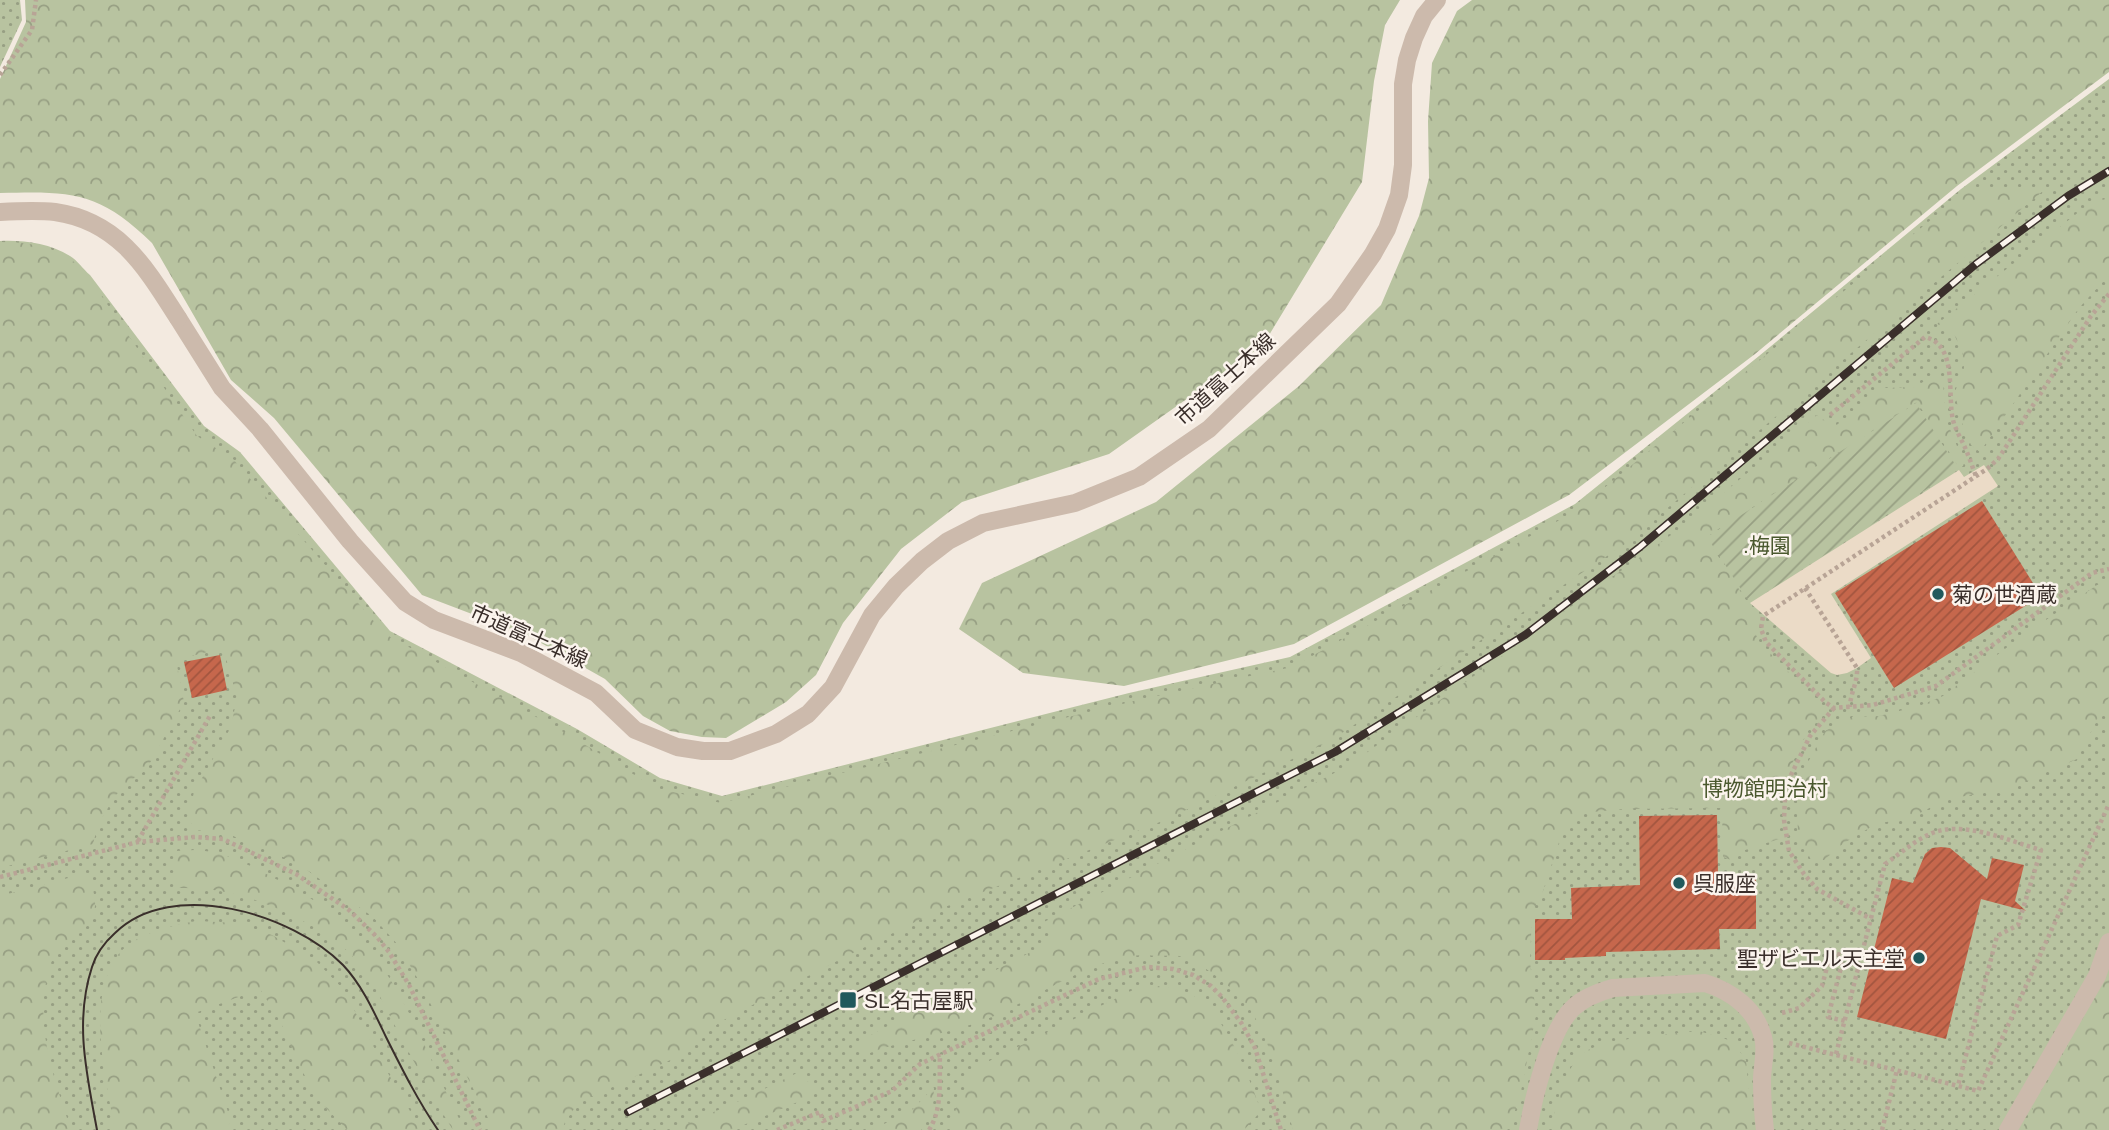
<svg xmlns="http://www.w3.org/2000/svg" width="2109" height="1130" font-family="Arial,'Noto Sans JP',sans-serif">
	<style>
		.grass { fill: url(#grass-dots) }
		.forest { fill: url(#forest-crowns) }
		.garden { fill: url(#garden-furrows) }
		.plaza { fill: #ebdbc7 }
		.building { fill: url(#building-hatch) }
		.lines { fill: none; stroke-linecap: round; stroke-linejoin: round }
		.path { stroke: #b8a496; stroke-width: 4.5; stroke-dasharray: 3.5 3.5; stroke-linecap: butt }
		.service { stroke: #ccbaac; stroke-width: 18 }
		.minor { stroke: #ccbaac; stroke-width: 18 }
		.tertiary { stroke: #ccbaac; stroke-width: 18 }
		.tram { stroke: #3a2f2b; stroke-width: 2 }
		.rail-casing { stroke: #3a2f2b; stroke-width: 8 }
		.rail { stroke: #fbf4ed; stroke-width: 5; stroke-dasharray: 16; stroke-linecap: butt }
		.poi-dot { fill: #20595c; stroke: #fbf4ed; stroke-width: 2.5 }
		.labels { text-anchor: middle; dominant-baseline: central; stroke-width: 5; stroke-linejoin: round; paint-order: stroke }
		.street-label { font-size: 21px; fill: #3a2f2b; stroke: #fbf4ed }
		.park-label { font-size: 21px; fill: #4a582e; stroke: #fbf4ed }
		.poi-label { font-size: 21px; fill: #3a2f2b; stroke: #fbf4ed; text-anchor: start }
	</style>
	<defs>
		<pattern id="grass-dots" width="8" height="8" patternUnits="userSpaceOnUse" patternTransform="scale(1.75)"><rect width="8" height="8" fill="#b8c3a0"/><path d="M2 2h.1M6 6h.1" fill="none" stroke="#979f83" stroke-width="1.8" stroke-linecap="round"/></pattern>
		<pattern id="forest-crowns" width="20" height="18" patternUnits="userSpaceOnUse" patternTransform="scale(1.75)"><rect width="20" height="18" fill="#b8c3a0"/><path d="M2 6a3 3 0 1 1 6 0M12 15a3 3 0 1 1 6 0" fill="none" stroke="#979f83"/></pattern>
		<pattern id="garden-furrows" width="10" height="10" patternUnits="userSpaceOnUse" patternTransform="scale(1.75)"><rect width="10" height="10" fill="#b8c3a0"/><path d="M-1 1l2-2M0 10L10 0M9 11l2-2" fill="none" stroke="#979f83"/></pattern>
		<pattern id="building-hatch" width="6" height="6" patternUnits="userSpaceOnUse" patternTransform="scale(1.75)"><rect width="6" height="6" fill="#c6674c"/><path d="M-1 1l2-2M0 6l6-6M5 7l2-2" fill="none" stroke="#a2553f"/></pattern>
	</defs>
	<rect width="100%" height="100%" fill="#f3eae0"/>
	<g class="grass">
		<path d="M 0,0 L 20,0 L 22,20 L 0,67 Z"/>
		<path d="M 2109,79 L 2109,1130 L 0,1130 L 0,241 C 23,240 49,243 70,256 C 77,260 83,269 90,275 L 204,426 L 240,452 L 390,631 L 577,729 L 660,778 L 722,796 L 1129,693 L 1290,657 L 1575,504 L 1759,356 L 1961,189 Z"/>
	</g>
	<g class="forest">
		<path d="M 25,0 L 1400,0 L 1385,25 L 1374,81 L 1362,182 L 1263,345 L 1109,454 L 962,502 L 901,549 L 843,623 L 816,675 L 786,702 L 726,738 L 702,737 L 670,731 L 643,716 L 605,679 L 527,635 L 422,595 L 274,418 L 231,380 L 152,243 C 99,191 71,191 0,193 L 0,79 L 26,22 Z"/>
		<path d="M 1472,0 L 2109,0 L 2109,72 L 1957,186 L 1755,354 L 1569,495 L 1294,644 L 1124,686 L 1023,673 L 959,629 L 982,583 L 1156,502 L 1299,386 L 1381,305 L 1419,216 L 1429,178 L 1428,121 L 1432,63 L 1457,11 Z"/>
		<path d="M 1966,191 L 2043,191 L 1625,544 L 1330,741 L 1165,820 L 945,907 L 837,961 L 720,1022 L 679,1056 L 578,1103 L 565,1122 L 562,1130 L 494,1130 L 419,981 L 398,945 L 373,917 L 297,863 L 226,833 L 195,830 L 188,818 L 194,792 L 231,727 L 237,697 L 223,648 L 176,660 L 184,702 L 146,770 L 131,780 L 115,796 L 98,825 L 93,844 L 0,868 L 0,242 C 23,242 47,245 67,257 C 75,261 81,270 88,276 L 197,436 L 233,459 L 385,634 L 569,735 L 656,788 L 721,803 L 1129,702 L 1292,667 L 1576,511 Z"/>
		<path d="M 2109,196 L 2109,275 L 2079,308 L 1980,452 L 1971,445 L 1958,413 L 1955,393 L 1959,378 L 1964,368 L 1962,351 L 1952,330 L 1937,324 L 2080,211 Z"/>
		<path d="M 1939,372 L 1943,379 L 1945,417 L 1964,463 L 1963,466 L 1958,466 L 1917,402 L 1706,537 L 1756,616 L 1756,635 L 1760,643 L 1826,710 L 1807,732 L 1778,794 L 1777,821 L 1779,839 L 1739,852 L 1731,860 L 1723,857 L 1722,808 L 1624,809 L 1582,813 L 1564,827 L 1543,891 L 1532,913 L 1530,962 L 1536,1015 L 1521,1091 L 1513,1117 L 1507,1130 L 1293,1130 C 1283,1093 1270,1036 1247,1005 C 1237,993 1225,982 1212,973 C 1202,966 1191,959 1179,956 C 1172,955 1164,956 1157,956 C 1147,955 1136,955 1125,957 C 1080,967 1036,997 994,1016 C 953,1034 908,1038 867,1054 L 857,1042 L 1052,941 L 1044,922 L 1348,766 L 1685,525 L 1817,415 L 1834,427 L 1884,388 L 1915,387 Z"/>
		<path d="M 2109,582 L 2109,697 L 2077,759 L 2008,789 L 1947,799 L 1912,817 L 1876,824 L 1844,843 L 1824,860 L 1811,860 L 1798,833 L 1797,803 L 1801,775 L 1825,731 L 1852,717 L 1879,716 L 1919,706 L 1943,696 L 2018,639 L 2097,585 Z"/>
		<path d="M 195,850 C 225,851 248,865 274,878 C 302,892 331,909 353,932 C 405,982 430,1066 465,1130 L 453,1130 C 431,1095 412,1058 393,1022 C 382,1000 371,977 354,958 C 335,936 304,921 278,909 C 246,895 214,887 179,888 L 175,872 L 175,851 Z"/>
		<path d="M 87,873 C 95,892 101,911 85,928 C 78,936 65,939 59,947 C 53,954 49,969 47,978 C 35,1030 55,1080 71,1130 L 0,1130 L 0,896 Z"/>
		<path d="M 197,921 L 236,923 L 272,935 L 316,961 L 343,989 L 385,1068 L 421,1130 L 347,1130 L 313,1094 L 280,1021 L 260,989 L 195,1013 L 231,1121 L 226,1130 L 115,1130 C 106,1079 85,1000 118,955 C 133,934 173,925 197,921 Z"/>
		<path d="M 2109,969 L 2109,1130 L 2021,1130 L 2103,982 Z"/>
		<path d="M 1158,986 C 1170,988 1183,990 1194,996 C 1225,1013 1250,1079 1261,1111 L 1244,1130 L 950,1130 L 957,1105 L 967,1092 L 967,1072 L 1139,987 Z"/>
		<path d="M 1699,1031 L 1732,1041 L 1746,1060 L 1752,1130 L 1552,1130 C 1554,1108 1566,1063 1586,1051 C 1609,1038 1670,1034 1699,1031 Z"/>
		<path d="M 799,1072 L 813,1087 L 814,1095 L 732,1130 L 672,1130 L 739,1101 Z"/>
		<path d="M 934,1087 L 933,1108 L 921,1130 L 870,1130 L 909,1113 Z"/>
	</g>
	<path class="garden" d="M 1916,403 L 1958,469 L 1750,603 L 1707,537 Z"/>
	<path class="plaza" d="M 1984,465 L 1998,486 L 1831,594 L 1871,658 L 1857,668 L 1847,673 L 1837,675 L 1831,673 L 1750,603 L 1959,470 L 1964,477 Z"/>
	<g class="building">
		<path d="M 1982,501 L 2041,596 L 1894,688 L 1835,593 Z"/>
		<path d="M 220,655 L 227,690 L 192,698 L 184,662 Z"/>
		<path d="M 1717,815 L 1718,875 L 1756,875 L 1756,929 L 1719,929 L 1720,949 L 1606,952 L 1606,956 L 1565,958 L 1565,960 L 1535,960 L 1535,919 L 1572,919 L 1571,888 L 1640,885 L 1639,816 Z"/>
		<path d="M 1941,847 L 1950,848 L 1987,879 L 1992,858 L 2024,865 L 2015,901 L 2026,911 L 1981,899 L 1946,1039 L 1857,1017 L 1892,878 L 1913,883 L 1925,854 L 1932,848 Z"/>
	</g>
	<g class="lines">
		<g class="path">
			<path d="M 0,75 L 32,30 L 36,0"/>
			<path d="M 2109,294 L 2091,316 L 1998,459 L 1987,469 L 1763,616 L 1761,629 L 1766,642 L 1825,702 L 1834,708 L 1873,705 L 1936,686 L 2092,573 L 2109,569"/>
			<path d="M 1830,415 L 1925,337 C 1958,345 1947,394 1953,420 C 1956,432 1964,443 1968,455 C 1971,462 1973,469 1976,476"/>
			<path d="M 1805,588 L 1857,668 C 1858,682 1850,694 1850,707"/>
			<path d="M 1834,708 L 1810,736 L 1791,775 L 1785,795 L 1784,820 L 1789,851 L 1804,874 L 1817,889 L 1871,919"/>
			<path d="M 138,841 L 211,714"/>
			<path d="M 0,877 L 138,842 L 195,837 L 223,839 L 296,874 L 349,910 L 377,937 L 389,952 L 409,985 L 480,1130"/>
			<path d="M 1782,1013 L 1799,1008 L 1822,986 L 1831,952 L 1844,956 L 1828,1017 L 1845,1021"/>
			<path d="M 1789,1043 L 1978,1091 L 2109,804"/>
			<path d="M 1836,1054 L 1885,864 C 1900,854 1914,841 1930,834 C 1962,819 2009,841 2041,850 L 2018,925 L 1997,936 L 1958,1086"/>
			<path d="M 777,1130 L 820,1112 L 823,1121 L 892,1091 L 920,1064 L 1099,979 L 1148,967 L 1173,969 L 1193,975 L 1211,986 L 1222,997 L 1242,1024 L 1255,1048 L 1281,1130"/>
			<path d="M 929,1130 C 943,1108 939,1080 940,1054"/>
			<path d="M 1882,1130 L 1897,1070"/>
		</g>
		<g class="service">
			<path d="M 1528,1130 C 1533,1099 1550,1028 1574,1007 C 1585,997 1599,992 1613,988 L 1705,983 C 1731,991 1756,1009 1763,1037 C 1767,1051 1762,1066 1762,1080 C 1762,1097 1763,1114 1765,1130"/>
			<path d="M 2008,1130 L 2097,976 L 2109,942"/>
		</g>
		<path class="minor" d="M 178,318 L 222,388 L 260,429 L 350,541 L 405,602 L 434,620 L 521,653 L 596,693 L 635,730 L 677,747 L 703,751 L 730,751 L 776,734 L 808,714 L 833,687 L 872,615 L 896,586 L 922,561 L 948,541 L 983,523 L 1075,503 L 1139,477 L 1209,429 L 1338,304 L 1373,254 L 1387,229 L 1399,195 L 1403,165 L 1403,84 L 1407,60 L 1414,38 L 1424,16 L 1437,0"/>
		<path class="tertiary" d="M 0,212 C 18,211 37,210 55,212 C 119,221 146,268 178,318"/>
		<path class="tram" d="M 97,1130 C 87,1075 74,1022 92,967 C 96,954 105,942 115,933 C 172,877 293,914 343,965 C 362,985 374,1012 386,1037 C 402,1069 418,1101 438,1130"/>
		<g class="rail-casing">
			<path id="rail" d="M 628,1112 L 1335,752 L 1525,635 L 1640,547 L 1976,264 L 2068,196 L 2109,171"/>
		</g>
		<use href="#rail" class="rail"/>
	</g>
	<g class="poi-dot">
		<circle cx="1938" cy="594" r="7"/>
		<circle cx="1679" cy="883" r="7"/>
		<circle cx="1919" cy="958" r="7"/>
		<rect x="839" y="991" width="18" height="18" rx="3.5"/>
	</g>
	<g class="labels">
		<g class="street-label">
			<text transform="translate(1225 379) rotate(-42)">市道富士本線</text>
			<text transform="translate(529 636) rotate(24)">市道富士本線</text>
		</g>
		<g class="park-label">
			<text x="1767" y="545">.梅園</text>
			<text x="1765" y="788">博物館明治村</text>
		</g>
		<g class="poi-label">
			<text x="1952" y="594">菊の世酒蔵</text>
			<text x="1693" y="883">呉服座</text>
			<text x="1905" y="958" text-anchor="end">聖ザビエル天主堂</text>
			<text x="864" y="1000">SL名古屋駅</text>
		</g>
	</g>
</svg>
